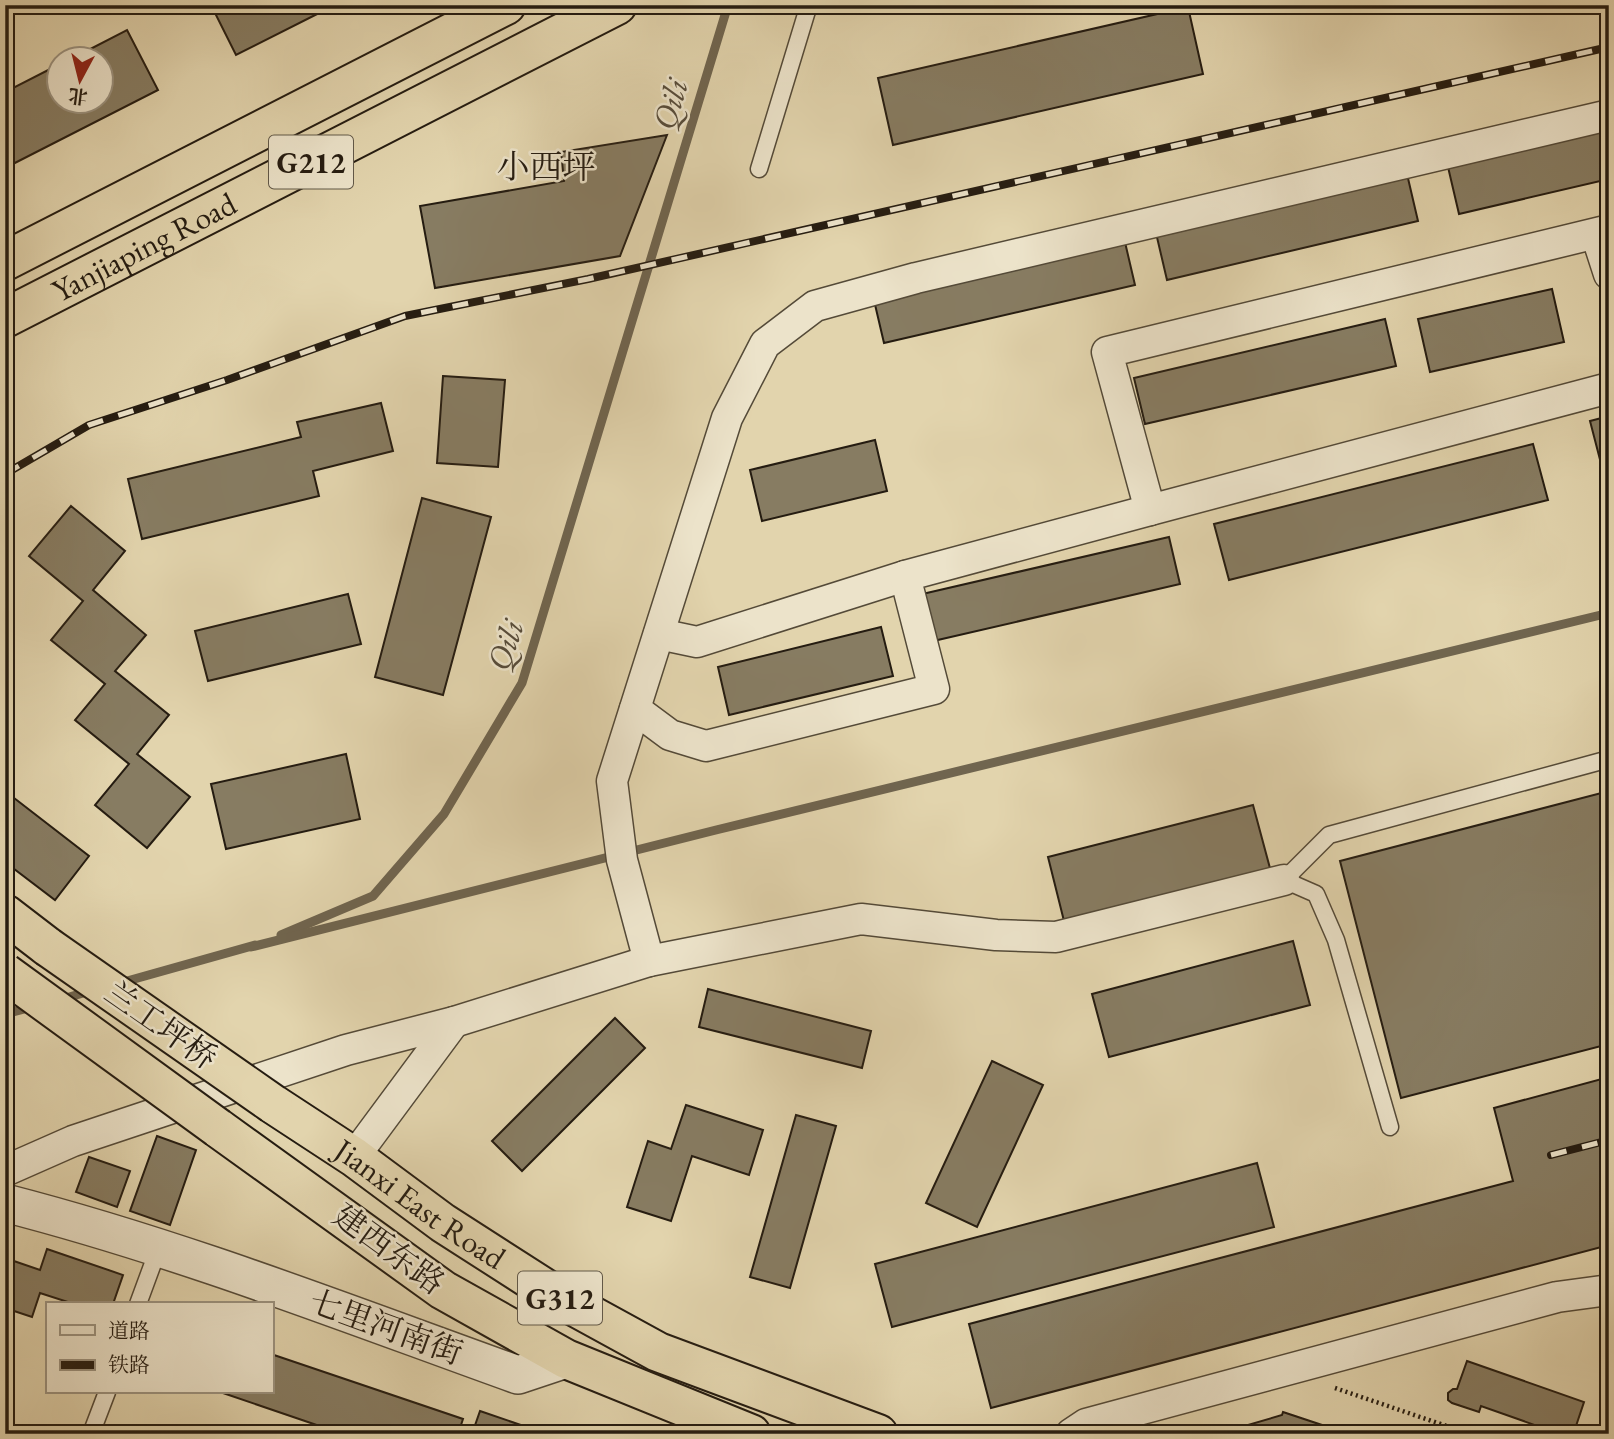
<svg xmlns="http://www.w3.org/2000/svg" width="1614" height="1439" font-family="'EB Garamond','Noto Serif SC',serif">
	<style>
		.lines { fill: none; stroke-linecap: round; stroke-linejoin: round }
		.stream { stroke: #70654f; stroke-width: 9 }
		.building { fill: #877c62; stroke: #251c11; stroke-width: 2 }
		.service-casing { stroke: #544a38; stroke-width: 19 }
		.minor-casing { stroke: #544a38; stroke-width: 33 }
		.tertiary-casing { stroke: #544a38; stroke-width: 40 }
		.trunk-casing { stroke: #251c11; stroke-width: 42 }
		.path { stroke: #251c11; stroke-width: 4.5; stroke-dasharray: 2 3.5; stroke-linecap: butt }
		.service { stroke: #ece3ca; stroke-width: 16 }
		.minor { stroke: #ece3ca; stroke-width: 30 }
		.tertiary { stroke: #ece3ca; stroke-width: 37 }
		.trunk { stroke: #e2d4ad; stroke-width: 38 }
		.rail-casing { stroke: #251c11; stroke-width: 8 }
		.rail { stroke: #ece3ca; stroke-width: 5; stroke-dasharray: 16; stroke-linecap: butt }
		.trunk-bridge-casing { stroke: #251c11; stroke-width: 42; stroke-linecap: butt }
		.trunk-bridge { stroke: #e2d4ad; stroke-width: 38 }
		.labels { text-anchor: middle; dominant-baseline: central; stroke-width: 5; stroke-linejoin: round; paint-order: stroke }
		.shield { fill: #ece3ca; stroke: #615848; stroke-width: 2 }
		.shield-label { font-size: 30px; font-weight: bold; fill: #251c11 }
		.street-label { font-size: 32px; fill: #251c11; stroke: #ece3ca }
		.water-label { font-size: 33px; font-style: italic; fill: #574c3a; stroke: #ece3ca }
		.neighbourhood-label { font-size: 33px; fill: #251c11; stroke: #ece3ca }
	</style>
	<rect width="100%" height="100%" fill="#e2d4ad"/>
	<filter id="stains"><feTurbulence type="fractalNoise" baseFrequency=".00286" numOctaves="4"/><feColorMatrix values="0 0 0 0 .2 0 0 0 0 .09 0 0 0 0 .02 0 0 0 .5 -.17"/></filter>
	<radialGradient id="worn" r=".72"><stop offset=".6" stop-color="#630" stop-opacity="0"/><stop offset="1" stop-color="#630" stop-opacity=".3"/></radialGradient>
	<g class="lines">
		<g class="stream">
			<path d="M 281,935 L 373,896 L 444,814 L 522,683 L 728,5"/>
			<path d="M 251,947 L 716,830 L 1609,613"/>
			<path d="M 120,983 L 255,945"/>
			<path d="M 59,1000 L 90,991"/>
			<path d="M 5,1014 L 32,1007"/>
		</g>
	</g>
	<g class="building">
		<path d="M 211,5 L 335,5 L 236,55 Z"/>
		<path d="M 1188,7 L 1203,74 L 893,145 L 878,78 Z"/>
		<path d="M 127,30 L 158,90 L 5,168 L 5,92 L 60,64 L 60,102 L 102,102 L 102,60 L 69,60 Z"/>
		<path d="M 1609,129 L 1609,179 L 1459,214 L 1448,167 Z"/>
		<path d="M 667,135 L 620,256 L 435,288 L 420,206 L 564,181 L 561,152 Z"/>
		<path d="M 1407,174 L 1418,221 L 1167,280 L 1156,233 Z"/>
		<path d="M 1124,238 L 1135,285 L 884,343 L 873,296 Z"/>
		<path d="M 1552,289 L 1564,342 L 1430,372 L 1418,319 Z"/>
		<path d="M 1385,319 L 1396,366 L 1145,424 L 1134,378 Z"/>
		<path d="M 443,376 L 505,380 L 498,467 L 437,463 Z"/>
		<path d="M 381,403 L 393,451 L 313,471 L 319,496 L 142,539 L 128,479 L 301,437 L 297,422 Z"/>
		<path d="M 1609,416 L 1609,474 L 1604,475 L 1590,421 Z"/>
		<path d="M 875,440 L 887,491 L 762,521 L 750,470 Z"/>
		<path d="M 1533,444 L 1548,500 L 1229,580 L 1214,524 Z"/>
		<path d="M 422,498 L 491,517 L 443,695 L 375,677 Z"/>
		<path d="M 71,506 L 125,551 L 93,590 L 146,635 L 115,671 L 169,715 L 137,754 L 190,797 L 147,848 L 95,805 L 129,764 L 75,720 L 105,684 L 51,640 L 83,601 L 29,556 Z"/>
		<path d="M 1169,537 L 1180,584 L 929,642 L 918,595 Z"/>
		<path d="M 348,594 L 361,644 L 208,681 L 195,631 Z"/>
		<path d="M 881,627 L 893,676 L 729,715 L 718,667 Z"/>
		<path d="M 346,754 L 360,819 L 226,849 L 211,784 Z"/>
		<path d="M 5,791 L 89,856 L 55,900 L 5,862 Z"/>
		<path d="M 1609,791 L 1609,1044 L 1401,1098 L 1340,861 Z"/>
		<path d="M 1253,805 L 1271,872 L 1065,925 L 1048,857 Z"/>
		<path d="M 1293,941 L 1310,1005 L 1109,1057 L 1092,994 Z"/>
		<path d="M 708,989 L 871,1031 L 862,1068 L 699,1027 Z"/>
		<path d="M 615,1018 L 645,1048 L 522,1171 L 492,1141 Z"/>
		<path d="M 992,1061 L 1043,1085 L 977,1227 L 926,1203 Z"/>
		<path d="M 1609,1077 L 1609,1245 L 991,1408 L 969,1324 L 1513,1181 L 1494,1108 Z"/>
		<path d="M 686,1105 L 763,1130 L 749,1175 L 692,1156 L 671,1221 L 627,1207 L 648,1141 L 671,1149 Z"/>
		<path d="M 796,1115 L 836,1126 L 790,1288 L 750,1277 Z"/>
		<path d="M 157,1136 L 196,1150 L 170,1225 L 130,1211 Z"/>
		<path d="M 89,1157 L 130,1171 L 117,1207 L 76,1192 Z"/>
		<path d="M 1257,1163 L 1274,1227 L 892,1327 L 875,1264 Z"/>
		<path d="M 47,1249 L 123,1275 L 113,1304 L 74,1304 L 40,1293 L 32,1317 L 5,1308 L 5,1258 L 40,1270 Z"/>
		<path d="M 271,1354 L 463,1419 L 458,1434 L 343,1434 L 220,1392 L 271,1392 Z"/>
		<path d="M 1467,1361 L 1584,1402 L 1575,1429 L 1579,1434 L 1544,1434 L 1546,1429 L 1481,1406 L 1479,1412 L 1452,1403 L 1448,1400 L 1448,1393 L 1453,1389 L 1457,1389 Z"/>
		<path d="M 480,1411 L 547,1434 L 472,1434 Z"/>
		<path d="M 1283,1412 L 1325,1426 L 1323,1434 L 1217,1434 L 1282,1415 Z"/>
		<path d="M 5,1422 L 41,1434 L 5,1434 Z"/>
	</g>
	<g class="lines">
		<g class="service-casing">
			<g id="service">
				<path d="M 759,169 L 807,11 L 812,5"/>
				<path d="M 1390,1127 L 1336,940 L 1316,894 L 1284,880 L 1329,835 L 1609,759"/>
				<path d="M 138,1304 L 159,1247"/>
				<path d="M 91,1434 L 107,1392"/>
			</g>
		</g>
		<g class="minor-casing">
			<g id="minor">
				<path d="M 1609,230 L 1107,352 L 1150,510 L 1609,388"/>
				<path d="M 1596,234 L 1609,274"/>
				<path d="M 659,634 L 697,642 L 905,576"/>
				<path d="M 635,709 L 670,735 L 706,746 L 934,689 L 905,576 L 1150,510"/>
				<path d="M 649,961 L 622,860 L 612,781 L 727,418 L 765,344 L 815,306 L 916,278 L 1609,115"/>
				<path d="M 354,1157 L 454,1022"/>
				<path d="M 5,1171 L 73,1141 L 346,1050 L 454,1022 L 649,961 L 861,919 L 996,935 L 1056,937 L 1284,880"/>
				<path d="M 1071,1434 L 1086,1424 L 1557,1297 L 1609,1290"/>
			</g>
		</g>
		<g class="tertiary-casing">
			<path id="tertiary" d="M 5,1203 C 180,1248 348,1314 518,1375 L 566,1359"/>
		</g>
		<g class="trunk-casing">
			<g id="trunk">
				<path d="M 5,261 L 506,5"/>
				<path id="s1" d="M 5,318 L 617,5"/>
				<path d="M 5,914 L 48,947"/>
				<path id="s2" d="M 273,1104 L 354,1157 L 443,1223 L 563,1300 L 658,1352 L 878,1434"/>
				<path d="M 218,1128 L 443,1290 L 566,1359 L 751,1434"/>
			</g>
		</g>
		<g class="path">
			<path d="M 1609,1334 L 1606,1379 L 1609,1380"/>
			<path d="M 1335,1388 L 1470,1434"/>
		</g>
		<use href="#service" class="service"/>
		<use href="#minor" class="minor"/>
		<use href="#tertiary" class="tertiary"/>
		<use href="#trunk" class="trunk"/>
		<g class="rail-casing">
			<g id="rail">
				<path d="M 5,474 L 89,425 L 227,380 L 405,316 L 588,279 L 1609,47"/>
				<path d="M 1551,1155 L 1609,1140"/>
			</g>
		</g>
		<use href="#rail" class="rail"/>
		<g class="trunk-bridge-casing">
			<g id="trunk-bridge">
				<path d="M 48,947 L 273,1104"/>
				<path d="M 5,973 L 218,1128"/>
			</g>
		</g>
		<use href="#trunk-bridge" class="trunk-bridge"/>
	</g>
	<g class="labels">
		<g class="shield">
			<rect x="269" y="135.5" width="84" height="53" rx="5"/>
			<rect x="518" y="1271.5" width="84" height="53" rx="5"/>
		</g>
		<g class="shield-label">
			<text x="311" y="162">G212</text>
			<text x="560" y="1298">G312</text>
		</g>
		<g class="street-label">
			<text stroke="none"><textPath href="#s1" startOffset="156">Yanjiaping Road</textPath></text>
			<text transform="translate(161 1025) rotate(35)">兰工坪桥</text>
			<text stroke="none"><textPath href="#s2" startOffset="178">Jianxi East Road</textPath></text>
			<text transform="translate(389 1249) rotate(36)">建西东路</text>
			<text transform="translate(386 1327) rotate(20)">七里河南街</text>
		</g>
		<g class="water-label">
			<text transform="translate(670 104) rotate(-73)">Qili</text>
			<text transform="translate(505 645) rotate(-71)">Qili</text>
		</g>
		<g class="neighbourhood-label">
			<text x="546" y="166">小西坪</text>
		</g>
	</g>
	<rect width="1614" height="1439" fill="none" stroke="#e2d4ad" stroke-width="28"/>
	<rect x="7" y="7" width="1600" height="1425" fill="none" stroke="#251c11" stroke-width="3.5"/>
	<rect x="14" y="14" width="1586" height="1411" fill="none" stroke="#251c11" stroke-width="2"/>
	<rect x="46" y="1302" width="228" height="91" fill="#ece3ca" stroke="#9c9380" stroke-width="2"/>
	<rect x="60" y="1325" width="35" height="10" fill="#ece3ca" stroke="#9c9380" stroke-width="2"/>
	<text x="108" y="1338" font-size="21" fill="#251c11">道路</text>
	<rect x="60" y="1360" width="35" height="10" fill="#251c11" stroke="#9c9380" stroke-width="2"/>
	<text x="108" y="1372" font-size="21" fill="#251c11">铁路</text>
	<g transform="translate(80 80) rotate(187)"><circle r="33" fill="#ece3ca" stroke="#9c9380" stroke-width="2"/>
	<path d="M0-5L12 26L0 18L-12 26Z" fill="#8f2418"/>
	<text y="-10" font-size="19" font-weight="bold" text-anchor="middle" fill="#251c11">北</text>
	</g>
	<rect width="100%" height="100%" filter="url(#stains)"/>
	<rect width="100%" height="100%" fill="url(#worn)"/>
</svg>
